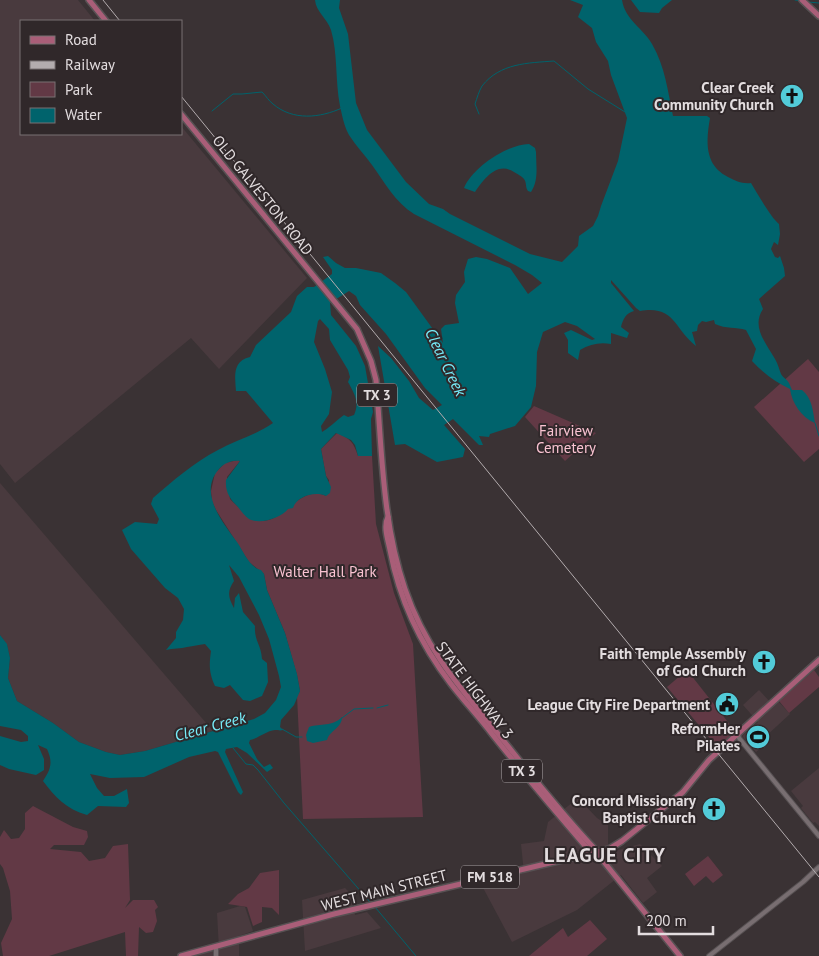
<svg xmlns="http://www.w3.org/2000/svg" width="819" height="956" font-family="'PT Sans',sans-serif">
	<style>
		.built { fill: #493a3e }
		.green { fill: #623945 }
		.water { fill: #00636c; fill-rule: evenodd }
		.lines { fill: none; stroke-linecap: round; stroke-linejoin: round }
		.stream { stroke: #00636c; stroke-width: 1 }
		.tertiary-casing { stroke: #575153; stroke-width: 6 }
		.primary-casing { stroke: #575153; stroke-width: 8 }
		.tertiary { stroke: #786e71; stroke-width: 4 }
		.primary { stroke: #a95e78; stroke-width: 5 }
		.rail { stroke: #b3acae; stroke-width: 1 }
		.labels { text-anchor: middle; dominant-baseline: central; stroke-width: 4; stroke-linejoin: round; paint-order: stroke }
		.shield { fill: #30282a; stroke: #ada7a9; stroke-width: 1 }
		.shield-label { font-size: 14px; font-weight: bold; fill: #e3dddf }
		.poi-label { font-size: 15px; font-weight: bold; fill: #e3dddf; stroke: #30282a; text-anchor: end }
		.street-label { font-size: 15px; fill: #e3dddf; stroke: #30282a }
		.park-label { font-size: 15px; fill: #fac3d2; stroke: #30282a }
		.water-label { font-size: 16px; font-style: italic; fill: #77edfa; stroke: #30282a }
		.district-label { font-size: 20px; font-weight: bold; letter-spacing: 1px; fill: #e3dddf; stroke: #30282a }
	</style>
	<rect width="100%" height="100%" fill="#3a3234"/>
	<g class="built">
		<path d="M 0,0 L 78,0 L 95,21 L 21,21 L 21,134 L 181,134 L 181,126 L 307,278 L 219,369 L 191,338 L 15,483 L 0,464 Z"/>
		<path d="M 0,483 L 213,731 L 145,751 L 120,755 L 106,752 L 79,742 L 53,723 L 17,701 L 8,678 L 10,658 L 7,645 L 0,635 Z"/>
		<path d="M 759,690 L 773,705 L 778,701 L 790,714 L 765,737 L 768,742 L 756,752 L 742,736 L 758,722 L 743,705 Z"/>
		<path d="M 819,768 L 819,826 L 815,822 L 813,823 L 801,808 L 803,806 L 791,791 Z"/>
		<path d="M 578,798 L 597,818 L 608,825 L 608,844 L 611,852 L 640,844 L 662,866 L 647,878 L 657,892 L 643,903 L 621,875 L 577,910 L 512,942 L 481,884 L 524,873 L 521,844 L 544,841 L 548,822 Z"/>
		<path d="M 345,888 L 350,893 L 355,915 L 367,912 L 381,928 L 305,951 L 302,900 Z"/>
		<path d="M 240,906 L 245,907 L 253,931 L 239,936 L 239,956 L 194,956 L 219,949 L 217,913 Z"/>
	</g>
	<g class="green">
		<path d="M 808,359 L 819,372 L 819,449 L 804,462 L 754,407 Z"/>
		<path d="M 534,406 L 596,433 L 565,461 L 525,417 Z"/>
		<path d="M 337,433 C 350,438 354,443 358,456 L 372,456 L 376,524 L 394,593 L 413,644 L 423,817 L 303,819 L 297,696 L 300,691 L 297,675 L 285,633 L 267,590 L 264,574 L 249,562 L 216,510 L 212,501 L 211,491 L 215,473 L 225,463 L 238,460 L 240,461 L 227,477 L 230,499 C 236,505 253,522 261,521 C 287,521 300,484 326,496 L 329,480 L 326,476 L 321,449 Z"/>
		<path d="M 687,670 L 735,731 L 718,748 L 667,687 Z"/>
		<path d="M 814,670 L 819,677 L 819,687 L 789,713 L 779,701 Z"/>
		<path d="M 33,806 L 73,827 L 87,831 L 88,837 L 84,845 L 54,845 L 50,849 L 81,852 L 89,861 L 105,858 L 113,846 L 128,844 L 130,900 L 125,908 L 133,900 L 154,900 L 158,907 L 155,910 L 157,921 L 153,932 L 146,933 L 139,927 L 138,956 L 126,956 L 125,932 L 49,956 L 3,956 L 1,943 L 12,919 L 10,891 L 3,868 L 0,864 L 0,837 L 4,830 L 11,839 L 19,838 L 25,829 L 25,813 Z"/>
		<path d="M 708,856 L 723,875 L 713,883 L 706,876 L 694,886 L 685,874 Z"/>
		<path d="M 279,870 L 279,915 L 272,908 L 262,907 L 262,922 L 253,926 L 247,907 L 228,904 L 238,894 L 249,888 L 260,873 Z"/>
		<path d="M 590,920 L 607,939 L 587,956 L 529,956 L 563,928 L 568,937 Z"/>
	</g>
	<g class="water">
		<path d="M 315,0 L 340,0 L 339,8 L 348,34 L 356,103 L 367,130 L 406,182 L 429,204 L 443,209 L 450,214 L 530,254 L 562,262 L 578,246 L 579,236 L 593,226 L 598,216 L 601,206 L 618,161 L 627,118 L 611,75 L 608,61 L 596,42 L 592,28 L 578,17 L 583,5 L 570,0 L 622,0 C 625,20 643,28 652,44 C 665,66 668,92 673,116 L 707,116 L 710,118 C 706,141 704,165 728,177 C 736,181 742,184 751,183 C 757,193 772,219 779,224 L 780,234 L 778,245 L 774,242 L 771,249 L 775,257 L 778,258 L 780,256 L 784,268 L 785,276 L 759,299 L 763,309 C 751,327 766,343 775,359 C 778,364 779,369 781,374 C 783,378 787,379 789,383 C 790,385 791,388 792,390 L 802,390 C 812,398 813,411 815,423 C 801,417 792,403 790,389 C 775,382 763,373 752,361 L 756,349 L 746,330 C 736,327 726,329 715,324 L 714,320 L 706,322 L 702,321 L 698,325 L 697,331 L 692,332 L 696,346 C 674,329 675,305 640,311 L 636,308 L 611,280 L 611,283 L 634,311 C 626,313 623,319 621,327 L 629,333 L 627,338 L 611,333 L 611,344 C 600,342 590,344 580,350 L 578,360 L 568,353 L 568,340 L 564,333 L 571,330 L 592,340 L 595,339 L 577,326 L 565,322 L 543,332 L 537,352 L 536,386 L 531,407 L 515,426 L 490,434 L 489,437 L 479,436 L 483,445 L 479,445 L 453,419 L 444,425 L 465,449 L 463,457 L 437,462 L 405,444 L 395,445 L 378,346 L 391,358 L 409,381 L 419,398 L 433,410 L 442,405 L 425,388 L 386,334 L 360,305 L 356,296 L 349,291 L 330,303 L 331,315 L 356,346 L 365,366 L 373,412 L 371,419 L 372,456 L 358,456 L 355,445 L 351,440 L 336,433 L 321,449 L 326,476 L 331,487 L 330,493 L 326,496 C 315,491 297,496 293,508 L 288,509 C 281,518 260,525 249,519 C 245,516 241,511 238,507 C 230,499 225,492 226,480 L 240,461 C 233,460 227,462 222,466 C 196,490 221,520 237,542 C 244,552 249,567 261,570 L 264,574 L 267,590 L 285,633 L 297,674 L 300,691 L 294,705 L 281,720 L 280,727 L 283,730 C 280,731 278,730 275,730 C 266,731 259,738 250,740 L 249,743 L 257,759 L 264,767 L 270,764 L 273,768 L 267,772 L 247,753 L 237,747 L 226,749 L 225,752 L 243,792 L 241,795 L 238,792 L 218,752 L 215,751 L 189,757 L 144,777 L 110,778 L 90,774 L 97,788 L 104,796 L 114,796 L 127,789 L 129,803 L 126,807 L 98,806 L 87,815 C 66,809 55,797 43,781 C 51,769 53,762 47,749 L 38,745 L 44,759 L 44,770 L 36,775 L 9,769 L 0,765 L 0,736 L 21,742 L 28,741 L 28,736 L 21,730 L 0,726 L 0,635 L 7,644 L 10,658 L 8,678 L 17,701 L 53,723 L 79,742 L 106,752 L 120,755 L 145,751 L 254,719 L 265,713 L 276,700 L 281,687 L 279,676 L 269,639 L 259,615 L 239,577 L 229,565 L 234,581 C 227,591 228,597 234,608 L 235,598 L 239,593 L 243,612 L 255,626 C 254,641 261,644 262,659 L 267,663 L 268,682 L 262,696 L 250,701 L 243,700 L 230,685 L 224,688 L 215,686 C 209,673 209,665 211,651 L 205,644 C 198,645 194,646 187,647 C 181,649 173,648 166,650 L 176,638 L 176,632 L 183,620 L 184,609 L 178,598 L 165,588 L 131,549 L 122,530 L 135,522 L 157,524 L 159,519 L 151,504 L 153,498 C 174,480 193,463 218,450 C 236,440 256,435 273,423 L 246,391 L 236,391 C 235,377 232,361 250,357 L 256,345 L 291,312 L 297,296 L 307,287 L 314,287 L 332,274 L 332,270 L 323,257 L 328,256 L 336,263 L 345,268 L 356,268 L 381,273 L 395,283 L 406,292 L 443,343 L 441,329 L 445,325 L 459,323 L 455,303 L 456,295 L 465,282 L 464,272 L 468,259 L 476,257 L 487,259 L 510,268 L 528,294 L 542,283 L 532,275 L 515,265 L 414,214 C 395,202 385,183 372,165 C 365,155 356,146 349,135 C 344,126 342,115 340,106 C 335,80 338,54 331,30 C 327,18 316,12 315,0 ZM 320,319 L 329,329 L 330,340 L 348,370 L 350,377 L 348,382 C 354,393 360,402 354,415 L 348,417 L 344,415 C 337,420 328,429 322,432 L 321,426 L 329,414 L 332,392 L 325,369 L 314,342 L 318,321 Z"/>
		<path d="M 631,0 L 672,0 L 662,8 L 659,13 L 640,12 Z"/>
		<path d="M 529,144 L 535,148 L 536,152 C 536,166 539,180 531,192 L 528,191 C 525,187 527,183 524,179 C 522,176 517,174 514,172 C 497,161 484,179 475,192 L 464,188 C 473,167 506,145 529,144 Z"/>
		<path d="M 342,717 C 342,728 330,730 327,740 L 313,743 L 307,741 L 306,735 L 309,727 C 321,723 332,727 342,717 Z"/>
	</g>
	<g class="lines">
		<g class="stream">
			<path d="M 795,0 L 801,1"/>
			<path d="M 808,2 L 819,3"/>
			<path d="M 212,111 L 233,94 L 242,94 L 262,92 C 266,96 269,101 273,104 C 293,121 320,118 342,108"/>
			<path d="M 479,114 L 475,104 C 477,98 479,91 482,86 C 500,63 528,63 554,61 L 588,89 L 625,112"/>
			<path d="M 815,423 L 819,436"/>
			<path d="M 377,708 L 388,705"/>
			<path d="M 342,718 L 354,709 L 373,708"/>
			<path d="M 282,729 L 296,737 L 302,737"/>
			<path d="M 233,748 L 246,764 L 253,765 L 258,770 L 284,803 L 370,902"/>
			<path d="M 375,907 L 416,956"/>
		</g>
		<g class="tertiary-casing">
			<g id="tertiary">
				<path d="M 738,734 L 739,738 L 819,836"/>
				<path d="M 216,946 L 216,956"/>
				<path d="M 709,956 L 803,882 L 819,867"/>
			</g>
		</g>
		<g class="primary-casing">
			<g id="primary">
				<path d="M 89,0 L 106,21"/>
				<path d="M 802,0 L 819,16"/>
				<path d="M 181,114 L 357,329 L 371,361 L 376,380 C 382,450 382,522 405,589 C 426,651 463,691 503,740 C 532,776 561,813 593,847 L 595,852"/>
				<path d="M 388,517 C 383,526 388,540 390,550 C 399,598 421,645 451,684 C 464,701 479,717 492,734 C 523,773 555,811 587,848 L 595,852 L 604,862 L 680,956"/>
				<path d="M 181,956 L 334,914 L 609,849 L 622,841 L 683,792 L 709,760 L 819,660"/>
			</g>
		</g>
		<use href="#tertiary" class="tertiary"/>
		<use href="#primary" class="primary"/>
		<g class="rail">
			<path d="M 103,0 L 120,21"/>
			<path d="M 181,96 L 819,877"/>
		</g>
	</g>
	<defs>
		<g id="church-disc" transform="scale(1.25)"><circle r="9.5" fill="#52cbd8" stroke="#30282a"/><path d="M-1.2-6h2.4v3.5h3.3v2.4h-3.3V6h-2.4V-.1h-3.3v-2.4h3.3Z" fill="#111"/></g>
		<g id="civic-disc" transform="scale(1.25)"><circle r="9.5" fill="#52cbd8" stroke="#30282a"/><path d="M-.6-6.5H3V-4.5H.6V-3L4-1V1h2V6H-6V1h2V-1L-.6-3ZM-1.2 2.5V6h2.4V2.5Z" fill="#111"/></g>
		<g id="stadium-disc" transform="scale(1.25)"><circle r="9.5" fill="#52cbd8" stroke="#30282a"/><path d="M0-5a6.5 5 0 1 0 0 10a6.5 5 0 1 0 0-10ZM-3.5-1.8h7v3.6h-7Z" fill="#111"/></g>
	</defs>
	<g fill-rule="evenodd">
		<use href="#church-disc" x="792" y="96"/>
		<use href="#church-disc" x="764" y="662"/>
		<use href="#civic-disc" x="727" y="704"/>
		<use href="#stadium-disc" x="758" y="737"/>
		<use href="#church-disc" x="714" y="809"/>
	</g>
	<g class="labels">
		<g class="shield">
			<rect x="357" y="383.5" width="40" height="23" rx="4"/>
			<rect x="502" y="759.5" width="40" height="23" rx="4"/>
			<rect x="461" y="865.5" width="58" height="23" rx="4"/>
		</g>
		<g class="shield-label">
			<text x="377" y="395">TX 3</text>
			<text x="522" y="771">TX 3</text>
			<text x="490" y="877">FM 518</text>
		</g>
		<g class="poi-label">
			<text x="774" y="87">Clear Creek<tspan x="774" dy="17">Community Church</tspan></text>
			<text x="746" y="653">Faith Temple Assembly<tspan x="746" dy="17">of God Church</tspan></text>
			<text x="710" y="704">League City Fire Department</text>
			<text x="740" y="728">ReformHer<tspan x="740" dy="17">Pilates</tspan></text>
			<text x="696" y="800">Concord Missionary<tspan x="696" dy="17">Baptist Church</tspan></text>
		</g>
		<g class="street-label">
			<text transform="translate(263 195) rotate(51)">OLD GALVESTON ROAD</text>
			<text transform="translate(475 690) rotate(53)">STATE HIGHWAY 3</text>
			<text transform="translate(384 890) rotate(-14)">WEST MAIN STREET</text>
		</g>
		<g class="park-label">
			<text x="566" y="430">Fairview<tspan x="566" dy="17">Cemetery</tspan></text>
			<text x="325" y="571">Walter Hall Park</text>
		</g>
		<g class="water-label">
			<text transform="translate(446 362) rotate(64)">Clear Creek</text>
			<text transform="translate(210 726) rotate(-15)">Clear Creek</text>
		</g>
		<g class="district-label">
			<text x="605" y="855">LEAGUE CITY</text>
		</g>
	</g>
	<rect x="20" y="20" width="162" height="115" fill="#30282a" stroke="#787072"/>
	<rect x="30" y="36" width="25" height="8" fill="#a95e78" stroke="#787072"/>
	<text x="65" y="45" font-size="15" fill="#e3dddf">Road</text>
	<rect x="30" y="61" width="25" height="8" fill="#b3acae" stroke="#787072"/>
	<text x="65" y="70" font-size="15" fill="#e3dddf">Railway</text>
	<rect x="30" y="82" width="25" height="15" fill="#623945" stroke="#787072"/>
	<text x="65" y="95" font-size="15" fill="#e3dddf">Park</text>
	<rect x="30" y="108" width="25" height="15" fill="#00636c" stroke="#787072"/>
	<text x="65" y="120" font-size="15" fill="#e3dddf">Water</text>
	<path d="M639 926v8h74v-8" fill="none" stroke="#e3dddf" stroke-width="2.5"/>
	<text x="646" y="926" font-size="15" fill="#e3dddf" stroke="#30282a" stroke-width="4" paint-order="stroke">200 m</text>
</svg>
